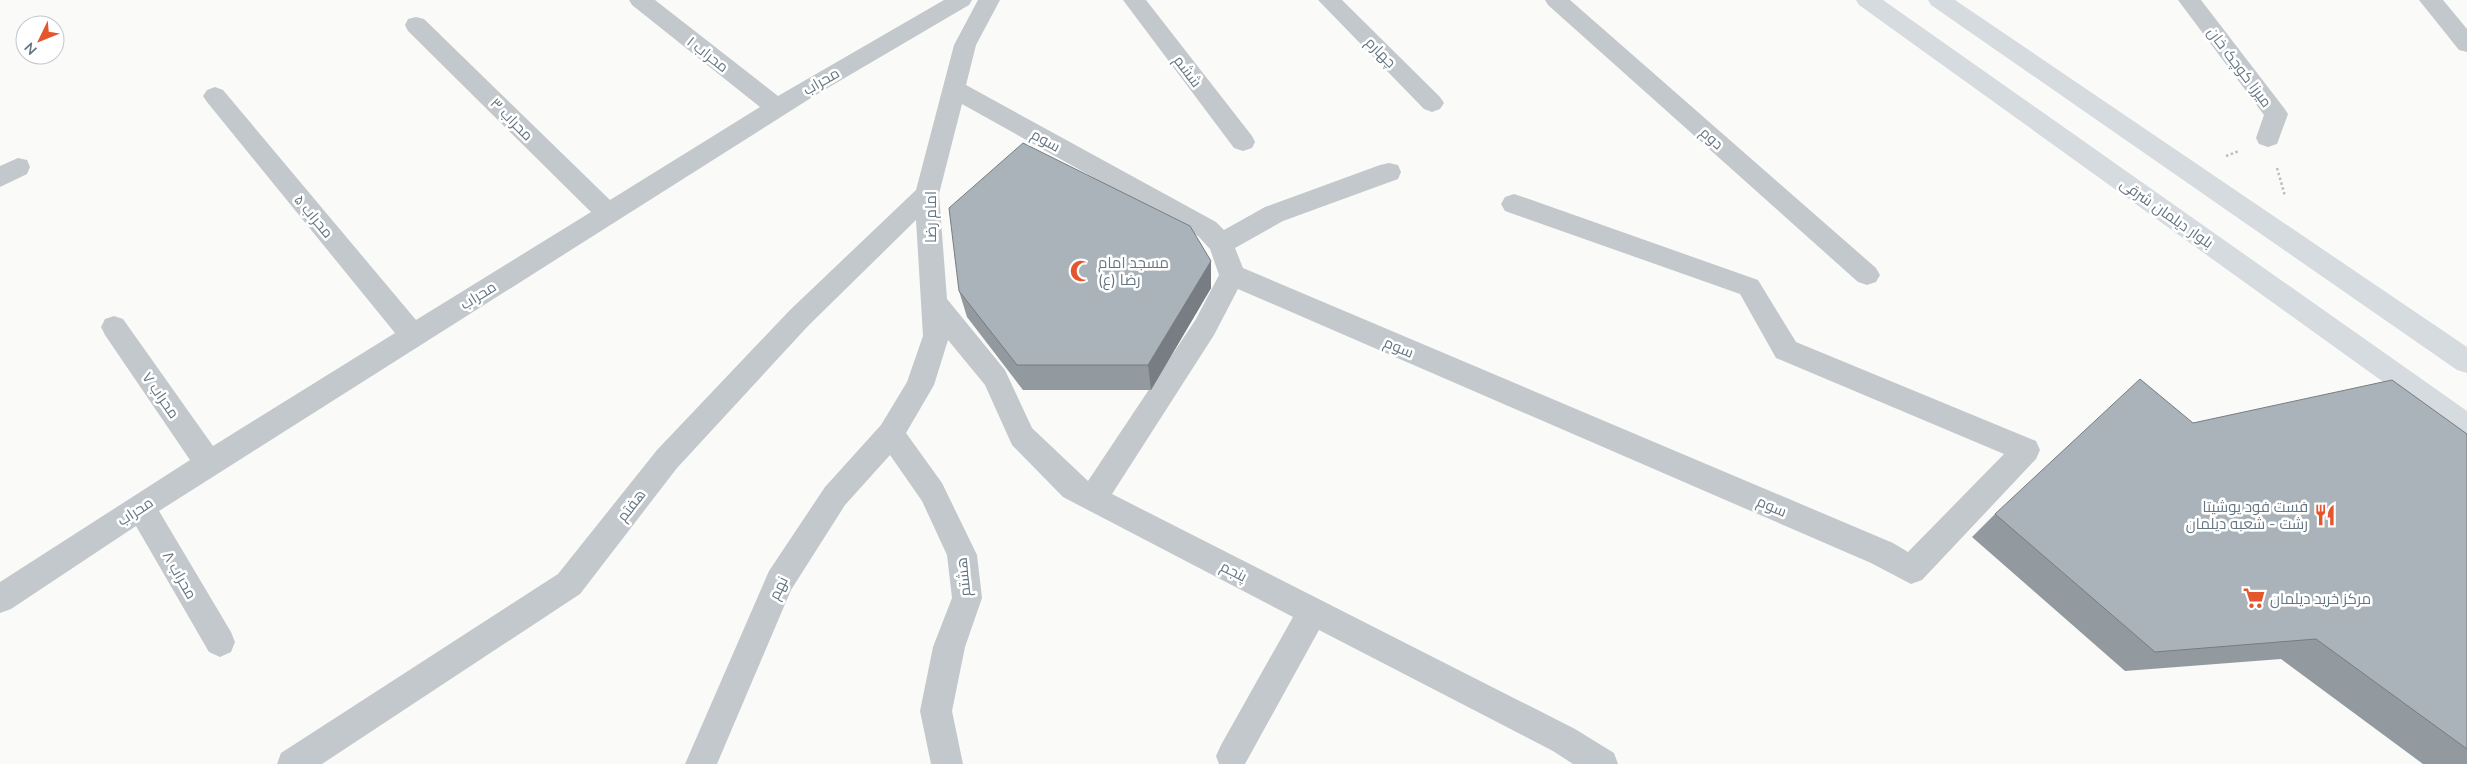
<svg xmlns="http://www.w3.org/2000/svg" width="2467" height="764" font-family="Mulish,Cairo,sans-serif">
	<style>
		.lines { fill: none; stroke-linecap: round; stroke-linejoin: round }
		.path { stroke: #bbbfc2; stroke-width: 2.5; stroke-dasharray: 2.5 2.5; stroke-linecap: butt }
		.street { fill: #c3c8cc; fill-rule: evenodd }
		.primary { fill: #d6dbdf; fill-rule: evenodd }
		.wall { fill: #929a9f }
		.shaded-wall { fill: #777d82 }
		.building { fill: #aab3b9; stroke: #777d82 }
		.labels { text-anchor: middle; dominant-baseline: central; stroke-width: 5; stroke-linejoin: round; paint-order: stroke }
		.street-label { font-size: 15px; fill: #657683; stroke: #fff }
		.poi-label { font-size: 15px; fill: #657683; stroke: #fff; text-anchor: start }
	</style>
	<rect width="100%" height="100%" fill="#fafaf8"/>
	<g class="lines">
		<g class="path">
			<path d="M 2226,156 L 2239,151"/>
			<path d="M 2277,168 L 2285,196"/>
		</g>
		<g class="street">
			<path d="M 629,0 L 655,0 L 778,96 L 944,0 L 972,0 L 969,5 L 814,96 L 159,511 L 231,632 L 235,642 L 231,652 L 220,657 L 209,652 L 136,526 L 11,609 L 0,613 L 0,582 L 190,460 L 105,335 L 101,327 L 105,319 L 114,316 L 123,319 L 213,446 L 395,333 L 207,102 L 203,96 L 207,90 L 215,87 L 223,90 L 416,320 L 591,212 L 408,31 L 405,25 L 408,19 L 416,17 L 424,19 L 610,200 L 760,107 L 632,5 Z"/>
			<path d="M 978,0 L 1000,0 L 976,45 L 966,85 L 1216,222 L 1224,230 L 1265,207 L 1380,165 L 1389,163 L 1398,165 L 1401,172 L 1398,179 L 1283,221 L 1235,248 L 1243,268 L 1893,543 L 1908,552 L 2004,454 L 1776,358 L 1740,294 L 1505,211 L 1501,204 L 1505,197 L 1514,194 L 1523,197 L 1758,280 L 1796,342 L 2036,441 L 2040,450 L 2036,459 L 1922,580 L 1911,584 L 1871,563 L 1238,289 L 1214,335 L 1112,494 L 1575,729 L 1614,753 L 1618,764 L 1573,764 L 1553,751 L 1319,630 L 1245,764 L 1219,764 L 1216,756 L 1221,745 L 1293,617 L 1063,497 L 1012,445 L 985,385 L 948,340 L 934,385 L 906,433 L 942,483 L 977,555 L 982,598 L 965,647 L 952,711 L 963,764 L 931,764 L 920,711 L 933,647 L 952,598 L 947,555 L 922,501 L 890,455 L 845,505 L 791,590 L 717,764 L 685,764 L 769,571 L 825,487 L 881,425 L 907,382 L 923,336 L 916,220 L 808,326 L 677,468 L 580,594 L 322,764 L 277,764 L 281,753 L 558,574 L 657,450 L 790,310 L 916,190 L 954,45 ZM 962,104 L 1198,236 L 1210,249 L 1219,275 L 1196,319 L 1088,481 L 1032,428 L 1005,370 L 947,299 L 939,194 Z"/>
			<path d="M 1123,0 L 1146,0 L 1252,136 L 1255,142 L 1252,148 L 1243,151 L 1234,148 Z"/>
			<path d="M 1318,0 L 1342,0 L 1440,97 L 1444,103 L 1440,109 L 1432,112 L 1424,109 Z"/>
			<path d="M 1545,0 L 1570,0 L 1876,268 L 1880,275 L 1876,282 L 1867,285 L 1858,282 L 1548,5 Z"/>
			<path d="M 2178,0 L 2201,0 L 2284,108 L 2288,114 L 2277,144 L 2268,147 L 2259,144 L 2256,138 L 2264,115 Z"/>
			<path d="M 2419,0 L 2443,0 L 2467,29 L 2467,52 L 2459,50 Z"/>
			<path d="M 18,158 L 27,160 L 30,167 L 27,174 L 0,187 L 0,166 Z"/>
		</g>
		<g class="primary">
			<path d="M 1856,0 L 1883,0 L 2467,411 L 2467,438 L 2457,435 L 1859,5 Z"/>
			<path d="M 1928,0 L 1955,0 L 2467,347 L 2467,373 L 2457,370 L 1931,5 Z"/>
		</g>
	</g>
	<g class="wall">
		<path d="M 1211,261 L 1211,288 L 1151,390 L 1023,390 L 967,317 L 959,291 Z"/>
		<path d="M 2193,423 L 2467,434 L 2467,764 L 2423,764 L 2281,659 L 2125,671 L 1972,537 L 1995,514 Z"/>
	</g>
	<path class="shaded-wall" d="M 1211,261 L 1211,288 L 1151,390 L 1148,365 Z"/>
	<g class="building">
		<path d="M 1023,143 L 1190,226 L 1211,261 L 1148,365 L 1017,365 L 959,291 L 949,208 Z"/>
		<path d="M 2140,379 L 2193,423 L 2392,380 L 2467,434 L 2467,749 L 2316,639 L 2155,652 L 1995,514 Z"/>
	</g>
	<defs>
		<g id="mosque-bare" transform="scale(1.725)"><path d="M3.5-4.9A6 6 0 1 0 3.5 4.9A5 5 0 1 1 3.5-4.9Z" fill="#e4572e" stroke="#fff" stroke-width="2.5" paint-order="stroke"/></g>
		<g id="restaurant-bare" transform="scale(1.725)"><path d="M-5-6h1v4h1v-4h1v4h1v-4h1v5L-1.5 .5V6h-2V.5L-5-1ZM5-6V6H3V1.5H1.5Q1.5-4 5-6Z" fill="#e4572e" stroke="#fff" stroke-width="2.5" paint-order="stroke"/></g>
		<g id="supermarket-bare" transform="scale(1.725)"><path d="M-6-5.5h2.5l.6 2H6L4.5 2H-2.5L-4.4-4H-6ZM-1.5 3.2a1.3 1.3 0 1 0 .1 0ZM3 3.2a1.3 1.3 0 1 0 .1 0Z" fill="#e4572e" stroke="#fff" stroke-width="2.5" paint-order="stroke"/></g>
	</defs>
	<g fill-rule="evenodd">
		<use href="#mosque-bare" x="1081" y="271"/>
		<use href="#restaurant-bare" x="2325" y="515"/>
		<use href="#supermarket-bare" x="2254" y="598"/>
	</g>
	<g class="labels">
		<g class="street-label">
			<text transform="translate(1381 52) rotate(45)">چهارم</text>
			<text transform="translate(708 54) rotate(38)">محراب ۱</text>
			<text transform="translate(2240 67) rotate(53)">میرزا کوچک خان</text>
			<text transform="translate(1188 71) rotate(53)">ششم</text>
			<text transform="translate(821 81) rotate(-30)">محراب</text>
			<text transform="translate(512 119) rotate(45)">محراب ۳</text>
			<text transform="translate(1712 138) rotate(42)">دوم</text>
			<text transform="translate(1046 140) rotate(29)">سوم</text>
			<text transform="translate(2167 213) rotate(35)">بلوار دیلمان شرقی</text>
			<text transform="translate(314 216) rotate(50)">محراب ۵</text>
			<text transform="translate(930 217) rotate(-90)">امام رضا</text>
			<text transform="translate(478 295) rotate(-32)">محراب</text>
			<text transform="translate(1399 347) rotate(23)">سوم</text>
			<text transform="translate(161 395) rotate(55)">محراب ۷</text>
			<text transform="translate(631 505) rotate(-52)">هفتم</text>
			<text transform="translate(1772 506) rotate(23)">سوم</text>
			<text transform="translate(135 511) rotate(-33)">محراب</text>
			<text transform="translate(1234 571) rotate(27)">پنجم</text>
			<text transform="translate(180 575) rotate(60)">محراب ۸</text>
			<text transform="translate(963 577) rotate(-96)">هشتم</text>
			<text transform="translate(778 588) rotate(-64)">نهم</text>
		</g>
		<g class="poi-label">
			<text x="1098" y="262">مسجد امام<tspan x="1098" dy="17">رضا (ع)</tspan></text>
			<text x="2308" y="506" text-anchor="end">فست فود یوشیتا<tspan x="2308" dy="17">رشت - شعبه دیلمان</tspan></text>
			<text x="2270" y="598">مرکز خرید دیلمان</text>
		</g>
	</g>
	<g transform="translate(40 40) rotate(227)"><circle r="24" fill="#ffffff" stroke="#c1c8cd"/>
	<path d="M0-4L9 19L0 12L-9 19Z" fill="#e4572e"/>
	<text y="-8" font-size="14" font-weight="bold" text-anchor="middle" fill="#657683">N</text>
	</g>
</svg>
